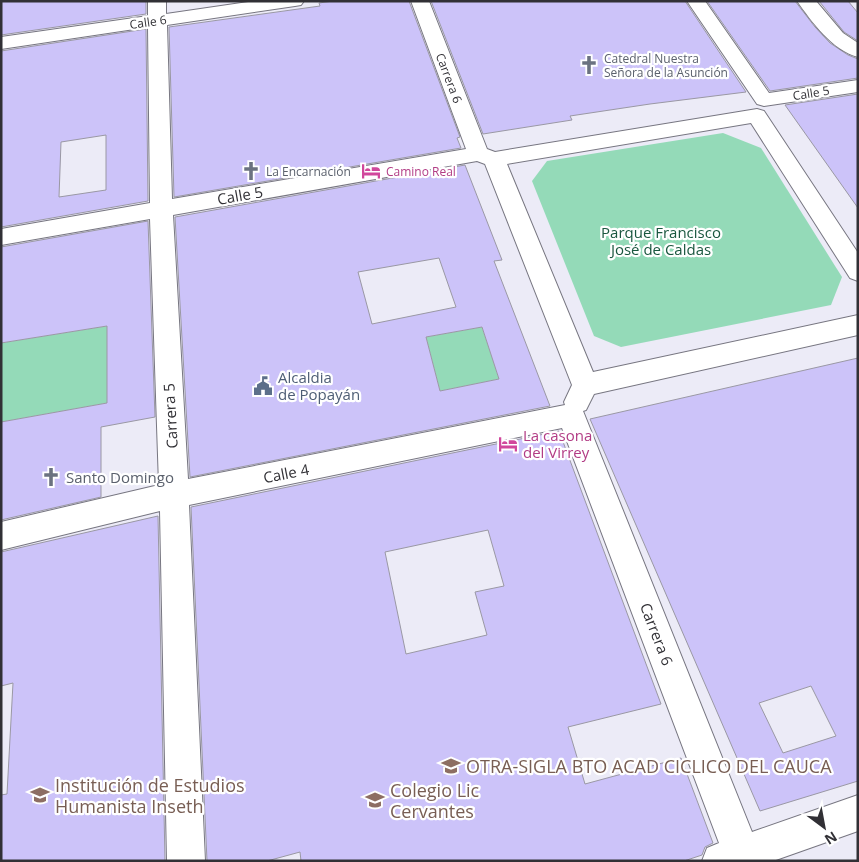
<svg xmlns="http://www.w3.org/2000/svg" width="859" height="862" font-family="'Open Sans',sans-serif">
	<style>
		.green { fill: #94dab8 }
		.building { fill: #ccc3f9; stroke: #9a98a4; fill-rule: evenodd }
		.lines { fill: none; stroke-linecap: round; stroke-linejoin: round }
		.minor-casing { stroke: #777681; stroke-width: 2 }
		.minor { fill: #fff; fill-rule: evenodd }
		.labels { text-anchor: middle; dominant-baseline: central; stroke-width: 4.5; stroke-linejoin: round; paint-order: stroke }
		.far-street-label { font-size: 12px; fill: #313035; stroke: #fff }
		.far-worship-label { font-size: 12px; fill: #5b616d; stroke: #fff; text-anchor: start }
		.far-hotel-label { font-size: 12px; fill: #b23c85; stroke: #fff; text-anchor: start }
		.street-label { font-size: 15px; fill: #313035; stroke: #fff }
		.park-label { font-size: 15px; fill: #1a573f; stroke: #fff }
		.service-label { font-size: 15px; fill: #4e5e75; stroke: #fff; text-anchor: start }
		.hotel-label { font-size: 15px; fill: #b23c85; stroke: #fff; text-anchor: start }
		.worship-label { font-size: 15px; fill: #5b616d; stroke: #fff; text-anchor: start }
		.near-education-label { font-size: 18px; fill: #785e54; stroke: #fff; text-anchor: start }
	</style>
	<rect width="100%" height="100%" fill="#ecebf7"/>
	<g class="green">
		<path d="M 723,133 L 761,148 L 842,277 L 831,305 L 621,347 L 594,336 L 532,181 L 547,161 Z"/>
		<path d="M 107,326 L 107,403 L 1,422 L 1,343 Z"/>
		<path d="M 482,327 L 499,379 L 440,391 L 426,337 Z"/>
	</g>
	<g class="building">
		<path d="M 1,1 L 146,1 L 146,14 L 1,35 Z"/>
		<path d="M 333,1 L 409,1 L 460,137 L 457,138 L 461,148 L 174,197 L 169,27 L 320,6 L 319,3 Z"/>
		<path d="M 431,1 L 685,1 L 746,92 L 650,104 L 570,116 L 572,120 L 483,134 Z"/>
		<path d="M 707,1 L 795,1 L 815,27 L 830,43 L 848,55 L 858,59 L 858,78 L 770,91 Z"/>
		<path d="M 819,1 L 848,1 L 858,13 L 858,41 L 844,32 Z"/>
		<path d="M 146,29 L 148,201 L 1,227 L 1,51 ZM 106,135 L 106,190 L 59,197 L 61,142 Z"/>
		<path d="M 858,94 L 858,208 L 785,105 Z"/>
		<path d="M 465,165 L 502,260 L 494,261 L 550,406 L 190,477 L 175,217 ZM 439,258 L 456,307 L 372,324 L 358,272 ZM 482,327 L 499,379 L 440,391 L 426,337 Z"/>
		<path d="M 148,221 L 155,417 L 101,427 L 101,497 L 1,520 L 1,422 L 107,403 L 107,326 L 1,343 L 1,247 Z"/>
		<path d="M 858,358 L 858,781 L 760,811 L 590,419 ZM 811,686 L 836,736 L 783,753 L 759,703 Z"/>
		<path d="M 559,431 L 661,704 L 568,727 L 585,784 L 681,758 L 713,843 L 705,847 L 702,855 L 684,861 L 301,861 L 300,852 L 267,861 L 207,861 L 191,507 ZM 488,530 L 504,586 L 475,592 L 487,635 L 406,654 L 385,552 Z"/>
		<path d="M 158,516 L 165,861 L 1,861 L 1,795 L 7,794 L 13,683 L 1,686 L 1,552 Z"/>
	</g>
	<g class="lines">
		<g class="minor-casing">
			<g id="minor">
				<path d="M 148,1 L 166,1 L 166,14 L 255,1 L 304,1 L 301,5 L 295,6 L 167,25 L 172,199 L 466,149 L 411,1 L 429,1 L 487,149 L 495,152 L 757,109 L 764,111 L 858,253 L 858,281 L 850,278 L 751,123 L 507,164 L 593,372 L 858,315 L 858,335 L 594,394 L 586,410 L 583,411 L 752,832 L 858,795 L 858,831 L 773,861 L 702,861 L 707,848 L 719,843 L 562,428 L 189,505 L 205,861 L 167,861 L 160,511 L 1,550 L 1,522 L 159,485 L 150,219 L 1,245 L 1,229 L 150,203 L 148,27 L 1,49 L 1,37 L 148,16 ZM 477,161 L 485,164 L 572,385 L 564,402 L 565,405 L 188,479 L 173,215 Z"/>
				<path d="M 687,1 L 705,1 L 769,93 L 858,80 L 858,92 L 764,106 L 757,104 Z"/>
				<path d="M 797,1 L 816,1 L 843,33 L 858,43 L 858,57 C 832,50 812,22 797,1 Z"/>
			</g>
		</g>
		<use href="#minor" class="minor"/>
	</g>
	<defs>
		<g id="church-bare" transform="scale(1.5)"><path d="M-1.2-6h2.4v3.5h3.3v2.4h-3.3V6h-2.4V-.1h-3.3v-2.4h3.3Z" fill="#6b7280" stroke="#fff" stroke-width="2.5" paint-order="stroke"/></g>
		<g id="hotel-bare" transform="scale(1.5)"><path d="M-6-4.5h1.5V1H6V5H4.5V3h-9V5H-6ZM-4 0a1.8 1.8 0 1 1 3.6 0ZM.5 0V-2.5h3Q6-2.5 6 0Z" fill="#d1479c" stroke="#fff" stroke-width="2.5" paint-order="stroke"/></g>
		<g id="civic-bare" transform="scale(1.5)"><path d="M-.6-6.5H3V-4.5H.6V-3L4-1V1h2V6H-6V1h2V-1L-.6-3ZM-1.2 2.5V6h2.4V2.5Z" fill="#5c6f8a" stroke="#fff" stroke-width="2.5" paint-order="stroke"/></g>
		<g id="school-bare" transform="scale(1.5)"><path d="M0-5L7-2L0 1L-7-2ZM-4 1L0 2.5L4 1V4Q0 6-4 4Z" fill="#8d6e63" stroke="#fff" stroke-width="2.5" paint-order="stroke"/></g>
	</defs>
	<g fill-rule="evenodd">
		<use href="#church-bare" x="589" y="65"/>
		<use href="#church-bare" x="251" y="171"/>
		<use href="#hotel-bare" x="371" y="171"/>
		<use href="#civic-bare" x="263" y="386"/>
		<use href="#hotel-bare" x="508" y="444"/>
		<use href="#church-bare" x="51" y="477"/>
		<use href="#school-bare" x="451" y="766"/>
		<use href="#school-bare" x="40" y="795"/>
		<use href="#school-bare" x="375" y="800"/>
	</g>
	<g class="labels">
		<g class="far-street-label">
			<text transform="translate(148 22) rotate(-8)">Calle 6</text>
			<text transform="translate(449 78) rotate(69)">Carrera 6</text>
			<text transform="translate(811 93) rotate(-9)">Calle 5</text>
		</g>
		<g class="far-worship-label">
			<text x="604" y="58">Catedral Nuestra<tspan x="604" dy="14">Señora de la Asunción</tspan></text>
			<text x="266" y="171">La Encarnación</text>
		</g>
		<g class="far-hotel-label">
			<text x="386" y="171">Camino Real</text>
		</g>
		<g class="street-label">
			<text transform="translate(240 195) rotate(-10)">Calle 5</text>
			<text transform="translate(170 416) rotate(-93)">Carrera 5</text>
			<text transform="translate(286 473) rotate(-11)">Calle 4</text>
			<text transform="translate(657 634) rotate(69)">Carrera 6</text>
		</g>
		<g class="park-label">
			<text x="661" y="232">Parque Francisco<tspan x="661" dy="17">José de Caldas</tspan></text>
		</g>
		<g class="service-label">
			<text x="278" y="377">Alcaldia<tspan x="278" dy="17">de Popayán</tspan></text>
		</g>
		<g class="hotel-label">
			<text x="523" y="435">La casona<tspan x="523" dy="17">del Virrey</tspan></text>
		</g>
		<g class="worship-label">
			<text x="66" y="477">Santo Domingo</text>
		</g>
		<g class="near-education-label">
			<text x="466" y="766">OTRA-SIGLA BTO ACAD CICLICO DEL CAUCA</text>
			<text x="55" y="785">Institución de Estudios<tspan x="55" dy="21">Humanista Inseth</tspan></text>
			<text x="390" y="790">Colegio Lic<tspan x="390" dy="21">Cervantes</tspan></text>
		</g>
	</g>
	<rect width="859" height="862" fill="none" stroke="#313035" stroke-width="5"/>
	<g transform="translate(824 827) rotate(148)" stroke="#ffffff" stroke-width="4" paint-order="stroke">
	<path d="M0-4L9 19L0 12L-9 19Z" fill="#313035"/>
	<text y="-8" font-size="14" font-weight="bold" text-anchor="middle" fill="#313035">N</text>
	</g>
</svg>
